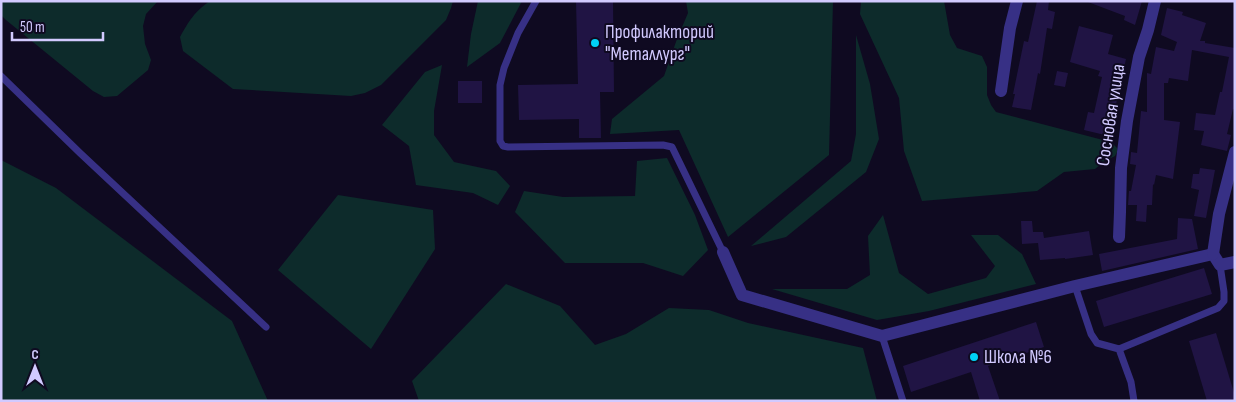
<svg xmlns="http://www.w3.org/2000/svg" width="1236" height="402" font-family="'Sofia Sans Condensed',sans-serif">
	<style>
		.green { fill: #0d2b2b }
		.building { fill: #201444 }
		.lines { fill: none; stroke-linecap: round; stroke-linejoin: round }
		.service { stroke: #373085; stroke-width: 7 }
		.minor { stroke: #373085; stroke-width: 12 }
		.poi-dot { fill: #00d2f5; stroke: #0f0a21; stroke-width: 2 }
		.labels { text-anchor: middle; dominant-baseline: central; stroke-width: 4; stroke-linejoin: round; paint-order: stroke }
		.poi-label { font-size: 19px; fill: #d2caff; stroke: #0f0a21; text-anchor: start }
		.street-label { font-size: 19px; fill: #d2caff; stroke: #0f0a21 }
	</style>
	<rect width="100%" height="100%" fill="#0f0a21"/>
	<g class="green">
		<path d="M 1,1 L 158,1 L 146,14 L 143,26 L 145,44 L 151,60 L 148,70 L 117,96 L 104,97 L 93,91 L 6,20 L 1,15 Z"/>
		<path d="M 210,1 L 453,1 L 451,8 L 446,20 L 381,85 L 365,93 L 351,96 L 233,89 L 183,51 L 180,37 C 189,21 194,12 210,1 Z"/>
		<path d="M 478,1 L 522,1 L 500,43 L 467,67 L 471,34 Z"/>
		<path d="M 686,1 L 833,1 L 829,155 L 728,237 L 679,130 L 610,134 L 612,119 L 664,76 L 677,39 L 688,13 Z"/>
		<path d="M 861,1 L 944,1 L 950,35 L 957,48 L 982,56 L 987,67 L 987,95 L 991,105 L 996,112 L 1103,140 L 1113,144 L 1117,148 L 1117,152 L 1115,156 L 1105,161 L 1095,169 L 1064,172 L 1037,191 L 922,201 L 904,151 L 899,98 L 860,14 Z"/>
		<path d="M 856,35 L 870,84 L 879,139 L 866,172 L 786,237 L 751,246 L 851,161 L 856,134 Z"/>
		<path d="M 442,65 L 434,111 L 434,135 L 454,162 L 496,171 L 510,186 L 498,205 L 473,193 L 416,185 L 409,146 L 382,125 L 425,72 Z"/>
		<path d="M 667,158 L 695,215 L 708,250 L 683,276 L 643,263 L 565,263 L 515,212 L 524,191 L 563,197 L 635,196 L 637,161 Z"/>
		<path d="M 1,160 L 56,188 L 232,321 L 268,401 L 1,401 Z"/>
		<path d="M 338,195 L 433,210 L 435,249 L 371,349 L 278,270 Z"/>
		<path d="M 883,215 L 899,273 L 928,294 L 986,278 L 995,266 L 971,235 L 998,235 L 1022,254 L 1036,284 L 929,311 L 877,320 L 772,289 L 847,289 L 870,275 L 868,236 Z"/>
		<path d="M 506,284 L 560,306 L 595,345 L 626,334 L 669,308 L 709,310 L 748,323 L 863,348 L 877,401 L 419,401 L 412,381 Z"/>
	</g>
	<g class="building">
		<path d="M 576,1 L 613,1 L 614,92 L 600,92 L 601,138 L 579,138 L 579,119 L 519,120 L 518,85 L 578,84 Z"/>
		<path d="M 1037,1 L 1049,1 L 1048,10 L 1055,12 L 1052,29 L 1047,28 L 1040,74 L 1038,73 L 1031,110 L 1012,107 L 1015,94 L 1013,94 L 1024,41 L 1028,42 Z"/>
		<path d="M 1088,1 L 1142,1 L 1135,25 L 1124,20 L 1125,16 L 1088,2 Z"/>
		<path d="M 1167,8 L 1183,12 L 1182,15 L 1206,23 L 1200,41 L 1205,41 L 1205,43 L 1235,48 L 1235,110 L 1233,109 L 1227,134 L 1231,135 L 1227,151 L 1201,145 L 1204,131 L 1194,130 L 1196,113 L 1215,115 L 1220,92 L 1222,92 L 1229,57 L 1192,50 L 1188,81 L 1169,78 L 1168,83 L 1164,83 L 1164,120 L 1180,122 L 1173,179 L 1156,175 L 1154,185 L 1153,184 L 1152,205 L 1147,205 L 1146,222 L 1136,221 L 1137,205 L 1128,205 L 1129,191 L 1131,191 L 1136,165 L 1130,164 L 1131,152 L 1137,153 L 1141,111 L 1147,112 L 1147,73 L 1151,74 L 1156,47 L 1174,51 L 1177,42 L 1161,35 Z"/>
		<path d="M 1079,26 L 1113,35 L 1108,54 L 1126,59 L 1109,136 L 1084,130 L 1088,112 L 1094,113 L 1102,77 L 1098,76 L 1100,71 L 1070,62 Z"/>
		<path d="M 1057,71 L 1068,73 L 1065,87 L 1054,85 Z"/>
		<rect x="458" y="81" width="24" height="22"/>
		<path d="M 1200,168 L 1215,170 L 1206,218 L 1194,216 L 1199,190 L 1191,188 L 1193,174 L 1199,174 Z"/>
		<path d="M 1178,218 L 1192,219 L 1198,249 L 1102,271 L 1099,254 L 1177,239 Z"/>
		<path d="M 1021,221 L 1032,221 L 1033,232 L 1043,232 L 1044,238 L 1089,231 L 1093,255 L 1065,259 L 1065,258 L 1040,260 L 1038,243 L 1022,244 Z"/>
		<path d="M 1204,268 L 1212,294 L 1104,327 L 1096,301 Z"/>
		<path d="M 1036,322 L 1044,347 L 988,366 L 1000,401 L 980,401 L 971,372 L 911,392 L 903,366 Z"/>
		<path d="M 1216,333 L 1235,396 L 1235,401 L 1207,401 L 1189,341 Z"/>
	</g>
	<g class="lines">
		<g class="service">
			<path d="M 536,1 L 518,33 L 504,68 L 500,85 L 500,141 L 503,146 L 508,147 L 663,145 L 672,147 L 723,252"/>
			<path d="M 1,76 L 80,153 L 266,327"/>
			<path d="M 1075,286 L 1091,334 L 1097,343 L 1119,349 L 1131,382 L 1134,401"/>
			<path d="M 882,336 L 903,401"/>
			<path d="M 1119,349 L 1218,308 L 1224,301 L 1224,292 L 1220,265"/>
		</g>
		<g class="minor">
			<path d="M 1001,91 L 1010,28 L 1017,1"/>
			<path d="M 1119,237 L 1120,212 L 1121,168 L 1127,121 L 1139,57 L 1148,30 L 1155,1"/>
			<path d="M 723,252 L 742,295 L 882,336 L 1075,286 L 1213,254 L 1220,265 L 1235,262"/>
			<path d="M 1213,254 L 1219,214 L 1235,152"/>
		</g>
	</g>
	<g class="poi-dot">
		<circle cx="595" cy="43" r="5"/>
		<circle cx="974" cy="357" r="5"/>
	</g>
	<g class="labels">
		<g class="poi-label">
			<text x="605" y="32">Профилакторий<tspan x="605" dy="22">"Металлург"</tspan></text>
			<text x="984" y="357">Школа №6</text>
		</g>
		<g class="street-label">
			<text transform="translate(1111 115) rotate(-81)">Сосновая улица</text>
		</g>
	</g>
	<rect width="1236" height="402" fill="none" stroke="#d2caff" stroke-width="5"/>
	<g transform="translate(35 367)" stroke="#0f0a21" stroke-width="4" paint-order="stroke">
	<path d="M0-4L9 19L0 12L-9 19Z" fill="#d2caff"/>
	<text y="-8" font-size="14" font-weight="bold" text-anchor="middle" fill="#d2caff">С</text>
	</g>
	<path d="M12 32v8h91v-8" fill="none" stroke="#d2caff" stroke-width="2.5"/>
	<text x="20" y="32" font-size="15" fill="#d2caff" stroke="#0f0a21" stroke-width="4" paint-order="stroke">50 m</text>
</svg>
